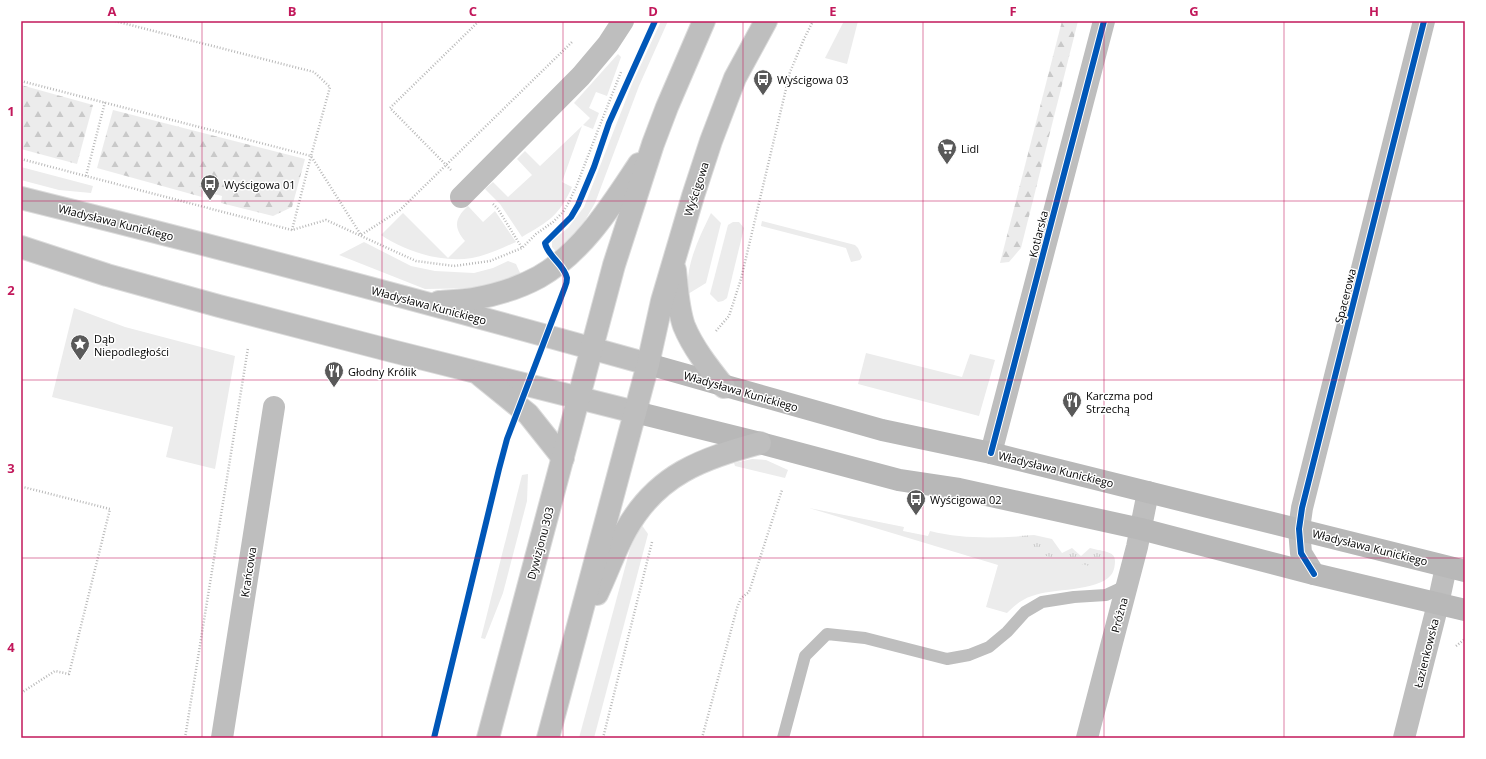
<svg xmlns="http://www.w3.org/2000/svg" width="1486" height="759" font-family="'Open Sans',sans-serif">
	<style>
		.grass { fill: #ececec }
		.forest { fill: url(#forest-firs) }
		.park { fill: url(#park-tufts) }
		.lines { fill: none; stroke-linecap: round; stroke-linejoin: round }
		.primary-casing { stroke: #dbdbdb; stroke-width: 24 }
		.path { stroke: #b9b9b9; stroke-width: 2.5; stroke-dasharray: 1 2; stroke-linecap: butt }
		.service { stroke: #bebebe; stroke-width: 12 }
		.minor { stroke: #bebebe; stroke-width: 22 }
		.secondary { stroke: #b8b8b8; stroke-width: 22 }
		.primary { stroke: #bebebe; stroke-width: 22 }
		.cycleway-casing { stroke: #fff; stroke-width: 8 }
		.cycleway { stroke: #0057b8; stroke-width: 6 }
		.grid { fill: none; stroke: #c2185b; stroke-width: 1; stroke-opacity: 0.55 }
		.labels { text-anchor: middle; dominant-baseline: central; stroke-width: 3; stroke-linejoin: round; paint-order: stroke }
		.poi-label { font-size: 11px; fill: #000; stroke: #fff; text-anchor: start }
		.street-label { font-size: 11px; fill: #000; stroke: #fff }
		.neatline { fill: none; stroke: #c2185b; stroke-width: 1.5 }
		.grid-label { font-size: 13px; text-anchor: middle; font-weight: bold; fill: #c2185b }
	</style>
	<defs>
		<pattern id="forest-firs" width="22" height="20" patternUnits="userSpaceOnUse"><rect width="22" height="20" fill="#ececec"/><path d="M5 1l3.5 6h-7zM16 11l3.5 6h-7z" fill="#c9c9c9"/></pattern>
		<pattern id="park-tufts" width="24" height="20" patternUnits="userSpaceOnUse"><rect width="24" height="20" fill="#ececec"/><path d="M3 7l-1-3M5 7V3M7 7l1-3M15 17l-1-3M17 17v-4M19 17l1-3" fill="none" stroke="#c9c9c9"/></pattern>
	</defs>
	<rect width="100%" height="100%" fill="#fff"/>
	<g class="grass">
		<path d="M 661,21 L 668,21 L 639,86 L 595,203 L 583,224 L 557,253 L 552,247 L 552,241 L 568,228 L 584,207 L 632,84 Z"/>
		<path d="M 844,21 L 858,21 L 847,64 L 825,58 Z"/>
		<path d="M 618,54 L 621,57 L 607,96 L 596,92 L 589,108 L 599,113 L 593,129 L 583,125 L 590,118 L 574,103 Z"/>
		<path d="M 582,126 L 562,182 L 572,187 C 559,216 549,221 522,237 L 500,204 L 485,189 L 493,182 L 508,197 L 532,175 L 517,159 L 525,151 L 540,166 Z"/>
		<path d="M 21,167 L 93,186 L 91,193 L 59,190 L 21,180 Z"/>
		<path d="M 468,206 L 483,222 L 495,211 L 516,242 C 502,248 488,255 472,258 C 441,263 407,252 381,235 L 403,213 L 448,258 L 465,241 C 453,227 455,218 468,206 Z"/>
		<path d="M 711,213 L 721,223 L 706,283 L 688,294 C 685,265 699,238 711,213 Z"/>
		<path d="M 762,221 L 855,245 L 858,248 L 862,257 L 860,260 L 851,262 L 846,248 L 761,226 Z"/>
		<path d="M 733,222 L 739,222 L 744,228 L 727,298 L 723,301 L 718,302 L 710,294 L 728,225 Z"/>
		<path d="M 364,242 L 411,266 L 435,271 L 474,273 L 493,268 L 508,261 L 516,264 L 521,275 L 481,288 L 425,289 L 339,255 Z"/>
		<path d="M 74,308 L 125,327 L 235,356 L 215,469 L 166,457 L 173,427 L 52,397 Z"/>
		<path d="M 866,353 L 962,377 L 970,354 L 995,360 L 979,416 L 858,384 Z"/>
		<path d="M 752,459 L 766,460 L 788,470 L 785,478 L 735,466 L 734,463 Z"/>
		<path d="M 528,474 L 527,501 L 503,593 L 485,639 L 481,638 L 522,475 Z"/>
		<path d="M 809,508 L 904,527 L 903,531 L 928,536 L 930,531 C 962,539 993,538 1026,536 L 1032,547 L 1089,561 L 1099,550 C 1106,552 1115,552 1115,561 C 1115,565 1114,572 1111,575 C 1097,592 1052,588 1032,596 C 1022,599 1014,606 1007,613 L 986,607 L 998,565 Z"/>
		<path d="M 641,524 L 648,534 L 594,738 L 579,738 L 630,549 Z"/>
	</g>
	<g class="forest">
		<path d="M 1062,21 L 1078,21 L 1021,248 L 1009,262 L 1000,263 Z"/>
		<path d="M 21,85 L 93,105 L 77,164 L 21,149 Z"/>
		<path d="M 113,110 L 305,159 L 292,207 L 273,216 L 221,203 L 222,196 L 203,191 L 202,197 L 97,168 Z"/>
	</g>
	<path class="park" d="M 1034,535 L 1052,539 L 1062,553 L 1072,548 L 1081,556 L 1090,548 L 1106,552 L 1094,567 L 1029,552 L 1019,536 Z"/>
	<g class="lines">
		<g class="primary-casing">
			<g id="primary">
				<path d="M 21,198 C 231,250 440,306 648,364"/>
				<path d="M 21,247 L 107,275 L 219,306 L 392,351 L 635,412"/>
				<path d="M 675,270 C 677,289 678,309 684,326 C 693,348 709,368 724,387"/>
				<path d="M 439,302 C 450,301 462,301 473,299 C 495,295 519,288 539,277 C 583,252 611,206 639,164"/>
				<path d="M 481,376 L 528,414 L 563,458"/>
				<path d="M 597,594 C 607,573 615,550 626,530 C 657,474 702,459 760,443"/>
				<path d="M 488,738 L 614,265 L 653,144 L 667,107 L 704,21"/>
				<path d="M 548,738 L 648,364 L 662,301 L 693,196 L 711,141 L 735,78 L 766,21"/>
			</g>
		</g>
		<g class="path">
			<path d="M 115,21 L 314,72 L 330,87 L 311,156 L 361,235 L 400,210 L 572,42"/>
			<path d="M 21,81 L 311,156 L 292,230"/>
			<path d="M 21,159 L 292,230 L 326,220 L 416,261 L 454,266 L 490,261 L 522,248 L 536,234 L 553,222 L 563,212 L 569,202 L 576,187 L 600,125 L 621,72"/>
			<path d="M 451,170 L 390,108 L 479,21"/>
			<path d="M 86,176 L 105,102"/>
			<path d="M 493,204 L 498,209 L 522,248"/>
			<path d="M 716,331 L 729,316 L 741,279 L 790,72 L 804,39 L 813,21"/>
			<path d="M 1456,646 L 1465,639"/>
			<path d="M 21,693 L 55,671 L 69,674 L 110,509 L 23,487"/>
			<path d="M 185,738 L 248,348"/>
			<path d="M 603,738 L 652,542"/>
			<path d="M 702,738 L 737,608 L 741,598 L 749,592 L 782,490"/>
		</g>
		<path class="service" d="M 783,738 L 805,656 L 827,634 L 865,638 L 947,659 L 969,655 L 989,647 L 1007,632 L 1025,612 L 1042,602 L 1074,597 L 1106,595 L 1119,589 L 1127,581"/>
		<g class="minor">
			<path d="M 461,197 L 581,76 L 608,44 L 623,21"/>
			<path d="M 991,453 L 1104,21"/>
			<path d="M 1314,574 L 1301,553 L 1299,529 L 1302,508 L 1424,21"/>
			<path d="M 222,738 L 274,407"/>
			<path d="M 1087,738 L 1137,547 L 1148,492"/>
			<path d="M 1404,738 L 1438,604 L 1446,567"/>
		</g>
		<g class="secondary">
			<path d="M 648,364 L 882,430 L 991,453 L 1465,571"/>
			<path d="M 635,412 L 760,443 L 899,480 L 959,489 L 1141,529 L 1314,574 L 1465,610"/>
		</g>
		<use href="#primary" class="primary"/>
		<g class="cycleway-casing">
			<g id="cycleway">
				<path d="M 991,453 L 1104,21"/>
				<path d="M 1314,574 L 1301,553 L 1299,529 L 1302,508 L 1424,21"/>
				<path d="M 434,738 L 499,469 L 507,439 L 565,287 C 566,285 567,281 567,278 C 564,264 548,257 545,243 L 571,217 L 578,205 L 594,167 L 609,123 L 655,21"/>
			</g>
		</g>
		<use href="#cycleway" class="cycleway"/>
	</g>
	<path class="grid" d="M 202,21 L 202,738M 382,21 L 382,738M 563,21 L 563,738M 743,21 L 743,738M 923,21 L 923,738M 1104,21 L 1104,738M 1284,21 L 1284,738M 21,201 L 1465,201M 21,380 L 1465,380M 21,558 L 1465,558"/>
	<defs>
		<g id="bus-pin" transform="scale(1)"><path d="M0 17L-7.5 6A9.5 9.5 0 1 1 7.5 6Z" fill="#595959" stroke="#fff"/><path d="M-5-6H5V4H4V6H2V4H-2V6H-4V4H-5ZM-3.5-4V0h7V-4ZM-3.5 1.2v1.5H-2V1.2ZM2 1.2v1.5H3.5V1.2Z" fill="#fff"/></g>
		<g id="supermarket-pin" transform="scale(1)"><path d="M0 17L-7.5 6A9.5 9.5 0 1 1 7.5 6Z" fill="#595959" stroke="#fff"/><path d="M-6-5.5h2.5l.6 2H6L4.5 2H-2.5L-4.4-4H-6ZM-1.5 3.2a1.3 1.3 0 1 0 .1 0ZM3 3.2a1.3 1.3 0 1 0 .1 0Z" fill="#fff"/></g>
		<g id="sight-pin" transform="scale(1)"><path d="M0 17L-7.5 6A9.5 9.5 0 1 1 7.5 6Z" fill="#595959" stroke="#fff"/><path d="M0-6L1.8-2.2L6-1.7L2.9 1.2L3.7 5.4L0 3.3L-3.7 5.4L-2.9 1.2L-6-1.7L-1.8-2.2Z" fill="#fff"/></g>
		<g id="restaurant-pin" transform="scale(1)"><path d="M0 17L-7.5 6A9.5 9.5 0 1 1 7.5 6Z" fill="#595959" stroke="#fff"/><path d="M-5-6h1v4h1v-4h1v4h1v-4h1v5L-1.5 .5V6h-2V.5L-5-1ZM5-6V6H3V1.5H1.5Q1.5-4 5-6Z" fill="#fff"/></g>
	</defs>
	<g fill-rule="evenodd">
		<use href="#bus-pin" x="763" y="79"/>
		<use href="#supermarket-pin" x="947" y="148"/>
		<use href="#bus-pin" x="210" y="184"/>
		<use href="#sight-pin" x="80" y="344"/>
		<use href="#restaurant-pin" x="334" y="371"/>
		<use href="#restaurant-pin" x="1072" y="401"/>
		<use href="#bus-pin" x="916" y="499"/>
	</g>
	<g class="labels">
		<g class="poi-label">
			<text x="777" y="79">Wyścigowa 03</text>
			<text x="961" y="148">Lidl</text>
			<text x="224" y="184">Wyścigowa 01</text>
			<text x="94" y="338">Dąb<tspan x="94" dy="13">Niepodległości</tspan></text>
			<text x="348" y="371">Głodny Królik</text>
			<text x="1086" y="395">Karczma pod<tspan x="1086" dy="13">Strzechą</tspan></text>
			<text x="930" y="499">Wyścigowa 02</text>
		</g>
		<g class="street-label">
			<text transform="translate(696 189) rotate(-72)">Wyścigowa</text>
			<text transform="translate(116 222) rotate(14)">Władysława Kunickiego</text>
			<text transform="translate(1038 234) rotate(-76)">Kotlarska</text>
			<text transform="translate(1345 296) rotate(-76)">Spacerowa</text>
			<text transform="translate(429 305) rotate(15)">Władysława Kunickiego</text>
			<text transform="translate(741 391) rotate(16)">Władysława Kunickiego</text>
			<text transform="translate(1056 469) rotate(14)">Władysława Kunickiego</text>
			<text transform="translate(540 543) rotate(-75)">Dywizjonu 303</text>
			<text transform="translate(1370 547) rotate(14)">Władysława Kunickiego</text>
			<text transform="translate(248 572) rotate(-81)">Krańcowa</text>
			<text transform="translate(1119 615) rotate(-75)">Próżna</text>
			<text transform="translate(1426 653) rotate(-76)">Łazienkowska</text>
		</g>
	</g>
	<rect width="1486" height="759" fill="none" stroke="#ffffff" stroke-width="44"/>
	<rect x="22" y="22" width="1442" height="715" class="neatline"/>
	<g class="grid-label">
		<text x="112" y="16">A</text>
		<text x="292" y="16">B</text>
		<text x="473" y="16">C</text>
		<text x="653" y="16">D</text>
		<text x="833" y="16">E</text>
		<text x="1013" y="16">F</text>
		<text x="1194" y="16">G</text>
		<text x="1374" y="16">H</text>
		<text x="11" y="116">1</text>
		<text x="11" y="295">2</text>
		<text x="11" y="473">3</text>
		<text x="11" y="652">4</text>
	</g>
</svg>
